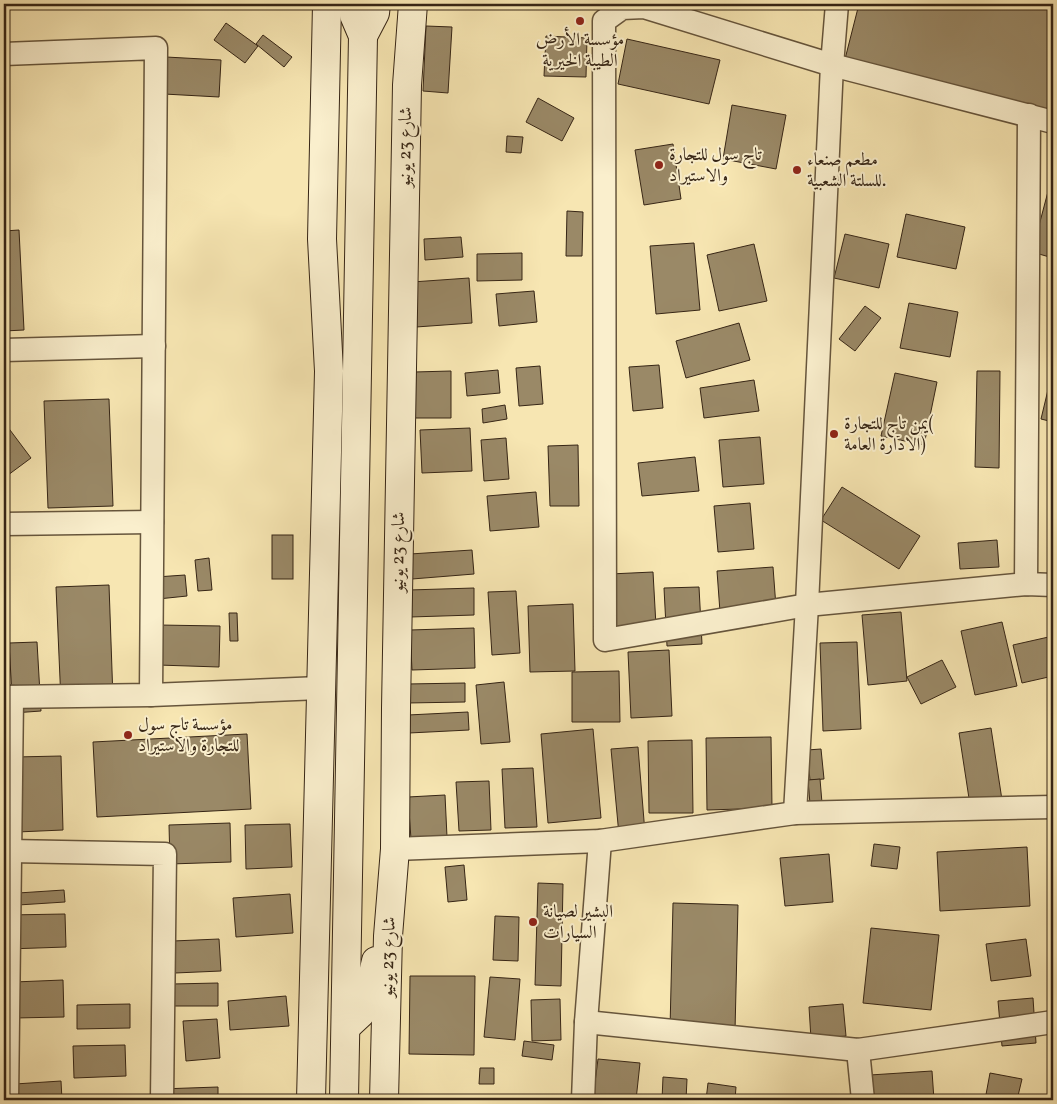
<svg xmlns="http://www.w3.org/2000/svg" width="1057" height="1104" font-family="Vollkorn,Amiri,serif">
	<style>
		.building { fill: #9a8967; stroke: #362515 }
		.lines { fill: none; stroke-linecap: round; stroke-linejoin: round }
		.street-casing { stroke: #66553c; stroke-width: 25 }
		.secondary-casing { stroke: #362515; stroke-width: 30 }
		.street { stroke: #faefcd; stroke-width: 22 }
		.secondary { stroke: #faefcd; stroke-width: 28 }
		.poi-dot { fill: #8f2418; stroke: #faefcd; stroke-width: 2 }
		.labels { text-anchor: middle; dominant-baseline: central; stroke-width: 4; stroke-linejoin: round; paint-order: stroke }
		.poi-label { font-size: 18px; fill: #362515; stroke: #faefcd; text-anchor: start }
		.street-label { font-size: 18px; fill: #362515; stroke: #faefcd }
	</style>
	<rect width="100%" height="100%" fill="#f7e6b2"/>
	<filter id="stains"><feTurbulence type="fractalNoise" baseFrequency=".004" numOctaves="4"/><feColorMatrix values="0 0 0 0 .2 0 0 0 0 .09 0 0 0 0 .02 0 0 0 .5 -.17"/></filter>
	<radialGradient id="worn" r=".72"><stop offset=".6" stop-color="#630" stop-opacity="0"/><stop offset="1" stop-color="#630" stop-opacity=".3"/></radialGradient>
	<g class="building">
		<path d="M 859,4 L 1053,4 L 1053,112 L 844,63 Z"/>
		<path d="M 226,23 L 258,46 L 245,63 L 214,40 Z"/>
		<path d="M 426,26 L 452,27 L 448,93 L 423,91 Z"/>
		<path d="M 263,35 L 292,57 L 284,67 L 256,44 Z"/>
		<path d="M 546,36 L 587,38 L 586,77 L 544,76 Z"/>
		<path d="M 627,39 L 720,60 L 709,104 L 618,84 Z"/>
		<path d="M 166,57 L 221,60 L 219,97 L 164,94 Z"/>
		<path d="M 538,98 L 574,118 L 562,141 L 526,122 Z"/>
		<path d="M 732,105 L 786,115 L 776,169 L 723,159 Z"/>
		<path d="M 507,136 L 523,137 L 521,153 L 506,152 Z"/>
		<path d="M 673,144 L 681,199 L 644,205 L 635,150 Z"/>
		<path d="M 1050,184 L 1053,185 L 1053,258 L 1032,252 Z"/>
		<path d="M 567,211 L 583,212 L 582,256 L 566,256 Z"/>
		<path d="M 906,214 L 965,227 L 956,269 L 897,257 Z"/>
		<path d="M 19,230 L 24,330 L 4,331 L 4,231 Z"/>
		<path d="M 845,234 L 889,244 L 879,288 L 834,278 Z"/>
		<path d="M 461,237 L 463,257 L 425,260 L 424,239 Z"/>
		<path d="M 694,243 L 700,310 L 656,314 L 650,246 Z"/>
		<path d="M 754,244 L 767,301 L 719,311 L 707,255 Z"/>
		<path d="M 522,253 L 522,280 L 477,281 L 477,254 Z"/>
		<path d="M 469,278 L 472,323 L 416,327 L 412,282 Z"/>
		<path d="M 534,291 L 537,322 L 499,326 L 496,294 Z"/>
		<path d="M 909,303 L 958,312 L 950,357 L 900,348 Z"/>
		<path d="M 865,306 L 881,318 L 855,351 L 839,339 Z"/>
		<path d="M 739,323 L 750,360 L 686,378 L 676,341 Z"/>
		<path d="M 659,365 L 663,408 L 633,411 L 629,367 Z"/>
		<path d="M 540,366 L 543,404 L 519,406 L 516,368 Z"/>
		<path d="M 498,370 L 500,393 L 467,396 L 465,373 Z"/>
		<path d="M 451,371 L 451,418 L 415,418 L 414,372 Z"/>
		<path d="M 977,371 L 1000,371 L 999,468 L 975,467 Z"/>
		<path d="M 895,373 L 937,382 L 924,445 L 881,436 Z"/>
		<path d="M 1052,373 L 1053,374 L 1053,422 L 1041,419 Z"/>
		<path d="M 754,380 L 759,411 L 704,418 L 700,388 Z"/>
		<path d="M 109,399 L 113,506 L 48,508 L 44,401 Z"/>
		<path d="M 505,405 L 507,419 L 483,423 L 482,409 Z"/>
		<path d="M 4,422 L 31,458 L 4,478 Z"/>
		<path d="M 470,428 L 472,471 L 422,473 L 420,430 Z"/>
		<path d="M 760,437 L 764,484 L 723,487 L 719,440 Z"/>
		<path d="M 506,438 L 509,479 L 484,481 L 481,440 Z"/>
		<path d="M 578,445 L 579,506 L 550,506 L 548,446 Z"/>
		<path d="M 695,457 L 699,491 L 642,496 L 638,463 Z"/>
		<path d="M 842,487 L 920,536 L 899,569 L 821,520 Z"/>
		<path d="M 536,492 L 539,527 L 490,531 L 487,496 Z"/>
		<path d="M 750,503 L 754,549 L 718,552 L 714,506 Z"/>
		<rect x="272" y="535" width="21" height="44"/>
		<path d="M 997,540 L 999,567 L 960,569 L 958,543 Z"/>
		<path d="M 472,550 L 474,574 L 412,579 L 410,554 Z"/>
		<path d="M 209,558 L 212,590 L 198,591 L 195,560 Z"/>
		<path d="M 773,567 L 776,607 L 720,612 L 717,571 Z"/>
		<path d="M 653,572 L 656,626 L 613,628 L 610,574 Z"/>
		<path d="M 185,575 L 187,596 L 158,599 L 156,577 Z"/>
		<path d="M 109,585 L 113,699 L 61,702 L 56,587 Z"/>
		<path d="M 699,587 L 702,644 L 667,646 L 664,588 Z"/>
		<path d="M 474,588 L 474,615 L 410,617 L 409,590 Z"/>
		<path d="M 516,591 L 520,653 L 492,655 L 488,592 Z"/>
		<path d="M 573,604 L 575,671 L 530,672 L 528,606 Z"/>
		<path d="M 901,612 L 907,681 L 868,685 L 862,615 Z"/>
		<path d="M 229,613 L 237,613 L 238,641 L 230,641 Z"/>
		<path d="M 1002,622 L 1017,686 L 975,695 L 961,631 Z"/>
		<path d="M 159,625 L 220,626 L 219,667 L 158,665 Z"/>
		<path d="M 474,628 L 475,668 L 412,670 L 410,630 Z"/>
		<path d="M 1053,636 L 1053,676 L 1022,683 L 1013,645 Z"/>
		<path d="M 37,642 L 41,711 L 13,713 L 9,643 Z"/>
		<path d="M 857,642 L 861,729 L 823,731 L 820,643 Z"/>
		<path d="M 669,650 L 672,716 L 631,718 L 628,652 Z"/>
		<path d="M 942,660 L 956,687 L 921,704 L 907,677 Z"/>
		<path d="M 619,671 L 620,722 L 572,722 L 572,672 Z"/>
		<path d="M 504,682 L 510,742 L 481,744 L 476,685 Z"/>
		<path d="M 465,683 L 465,702 L 407,703 L 407,684 Z"/>
		<path d="M 468,712 L 469,730 L 409,733 L 408,715 Z"/>
		<path d="M 991,728 L 1004,813 L 972,818 L 959,733 Z"/>
		<path d="M 593,729 L 601,818 L 548,823 L 541,734 Z"/>
		<path d="M 247,734 L 251,809 L 97,817 L 93,742 Z"/>
		<path d="M 771,737 L 772,808 L 707,810 L 706,738 Z"/>
		<path d="M 692,740 L 693,813 L 649,813 L 648,741 Z"/>
		<path d="M 638,747 L 645,833 L 619,835 L 611,749 Z"/>
		<path d="M 821,749 L 824,779 L 810,780 L 807,750 Z"/>
		<path d="M 61,756 L 63,830 L 17,832 L 15,757 Z"/>
		<path d="M 533,768 L 537,827 L 505,828 L 502,769 Z"/>
		<path d="M 820,779 L 823,815 L 811,816 L 808,780 Z"/>
		<path d="M 489,781 L 491,830 L 459,831 L 456,782 Z"/>
		<path d="M 445,795 L 447,837 L 411,839 L 408,797 Z"/>
		<path d="M 230,823 L 231,862 L 170,864 L 169,825 Z"/>
		<path d="M 290,824 L 292,867 L 246,869 L 245,825 Z"/>
		<path d="M 874,844 L 900,847 L 897,869 L 871,866 Z"/>
		<path d="M 1027,847 L 1030,906 L 940,911 L 937,852 Z"/>
		<path d="M 829,854 L 833,902 L 785,906 L 780,858 Z"/>
		<path d="M 464,865 L 467,900 L 448,902 L 445,867 Z"/>
		<path d="M 538,883 L 563,884 L 561,986 L 535,985 Z"/>
		<path d="M 64,890 L 65,902 L 18,905 L 18,893 Z"/>
		<path d="M 290,894 L 293,933 L 236,937 L 233,898 Z"/>
		<path d="M 673,903 L 738,905 L 735,1031 L 670,1029 Z"/>
		<path d="M 65,914 L 66,947 L 8,949 L 7,915 Z"/>
		<path d="M 495,916 L 519,917 L 518,961 L 493,960 Z"/>
		<path d="M 871,928 L 939,935 L 931,1010 L 863,1003 Z"/>
		<path d="M 219,939 L 221,971 L 175,973 L 173,941 Z"/>
		<path d="M 1026,939 L 1031,976 L 991,981 L 986,944 Z"/>
		<path d="M 410,976 L 475,976 L 474,1055 L 409,1054 Z"/>
		<path d="M 490,977 L 520,979 L 515,1040 L 484,1037 Z"/>
		<path d="M 63,980 L 64,1017 L 15,1018 L 14,982 Z"/>
		<path d="M 218,983 L 218,1006 L 172,1006 L 172,984 Z"/>
		<path d="M 286,996 L 289,1026 L 230,1030 L 228,1001 Z"/>
		<path d="M 1033,998 L 1036,1043 L 1002,1046 L 998,1001 Z"/>
		<path d="M 560,999 L 561,1040 L 532,1041 L 531,1000 Z"/>
		<path d="M 130,1004 L 130,1028 L 77,1029 L 77,1005 Z"/>
		<path d="M 843,1004 L 846,1036 L 811,1039 L 809,1007 Z"/>
		<path d="M 217,1019 L 220,1058 L 186,1061 L 183,1021 Z"/>
		<path d="M 524,1041 L 554,1045 L 552,1060 L 522,1056 Z"/>
		<path d="M 125,1045 L 126,1076 L 74,1078 L 73,1046 Z"/>
		<path d="M 598,1059 L 640,1063 L 636,1100 L 593,1098 Z"/>
		<path d="M 480,1068 L 494,1068 L 494,1084 L 479,1084 Z"/>
		<path d="M 932,1071 L 934,1100 L 872,1100 L 870,1075 Z"/>
		<path d="M 990,1073 L 1022,1079 L 1017,1100 L 985,1100 Z"/>
		<path d="M 663,1077 L 687,1079 L 686,1100 L 662,1100 Z"/>
		<path d="M 61,1081 L 62,1100 L 16,1100 L 15,1084 Z"/>
		<path d="M 708,1083 L 736,1087 L 735,1100 L 706,1100 Z"/>
		<path d="M 218,1087 L 218,1100 L 160,1100 L 160,1089 Z"/>
	</g>
	<g class="lines">
		<g class="street-casing">
			<g id="street">
				<path d="M 4,54 L 156,48 L 151,695"/>
				<path d="M 1053,122 L 832,65 L 644,7 L 622,8 L 604,21 L 605,640 L 807,605 L 1026,584 L 1053,585"/>
				<path d="M 4,350 L 154,346"/>
				<path d="M 4,524 L 152,522"/>
				<path d="M 1026,584 L 1029,115"/>
				<path d="M 4,697 L 151,695 L 320,688"/>
				<path d="M 795,813 L 807,605 L 832,65 L 837,4"/>
				<path d="M 395,849 L 600,841 L 795,813 L 1053,807"/>
				<path d="M 10,851 L 165,854 L 162,1100"/>
				<path d="M 586,1022 L 858,1050 L 1053,1022"/>
				<path d="M 858,1050 L 863,1100"/>
				<path d="M 7,1100 L 12,697"/>
				<path d="M 583,1100 L 586,1022 L 600,841"/>
			</g>
		</g>
		<g class="secondary-casing">
			<g id="secondary">
				<path d="M 363,36 L 375,13 L 376,4"/>
				<path d="M 346,1027 L 360,1014 L 365,1007 L 376,961"/>
				<path d="M 311,1100 L 329,371 L 322,239 L 327,4"/>
				<path d="M 344,1100 L 363,36 L 354,15 L 353,4"/>
				<path d="M 384,1100 L 388,936 L 395,849 L 396,708 L 407,85 L 413,4"/>
			</g>
		</g>
		<use href="#street" class="street"/>
		<use href="#secondary" class="secondary"/>
	</g>
	<g class="poi-dot">
		<circle cx="580" cy="21" r="5"/>
		<circle cx="659" cy="165" r="5"/>
		<circle cx="797" cy="170" r="5"/>
		<circle cx="834" cy="434" r="5"/>
		<circle cx="128" cy="735" r="5"/>
		<circle cx="533" cy="922" r="5"/>
	</g>
	<g class="labels">
		<g class="poi-label">
			<text x="580" y="40" text-anchor="middle">مؤسسة الأرض<tspan x="580" dy="21">الطيبة الخيرية</tspan></text>
			<text x="669" y="155">تاج سول للتجارة<tspan x="669" dy="21">والاستيراد</tspan></text>
			<text x="807" y="160">مطعم صنعاء<tspan x="807" dy="21">للسلتة الشعبية.</tspan></text>
			<text x="844" y="424">يمن تاج للتجارة(<tspan x="844" dy="21">الادارة العامة)</tspan></text>
			<text x="138" y="725">مؤسسة تاج سول<tspan x="138" dy="21">للتجارة والاستيراد</tspan></text>
			<text x="543" y="912">البشير لصيانة<tspan x="543" dy="21">السيارات</tspan></text>
		</g>
		<g class="street-label">
			<text transform="translate(406 147) rotate(-89)">شارع 23 يونيو</text>
			<text transform="translate(399 552) rotate(-89)">شارع 23 يونيو</text>
			<text transform="translate(389 957) rotate(-88)">شارع 23 يونيو</text>
		</g>
	</g>
	<rect width="1057" height="1104" fill="none" stroke="#f7e6b2" stroke-width="20"/>
	<rect x="5" y="5" width="1047" height="1094" fill="none" stroke="#362515" stroke-width="2.5"/>
	<rect x="10" y="10" width="1037" height="1084" fill="none" stroke="#362515"/>
	<rect width="100%" height="100%" filter="url(#stains)"/>
	<rect width="100%" height="100%" fill="url(#worn)"/>
</svg>
